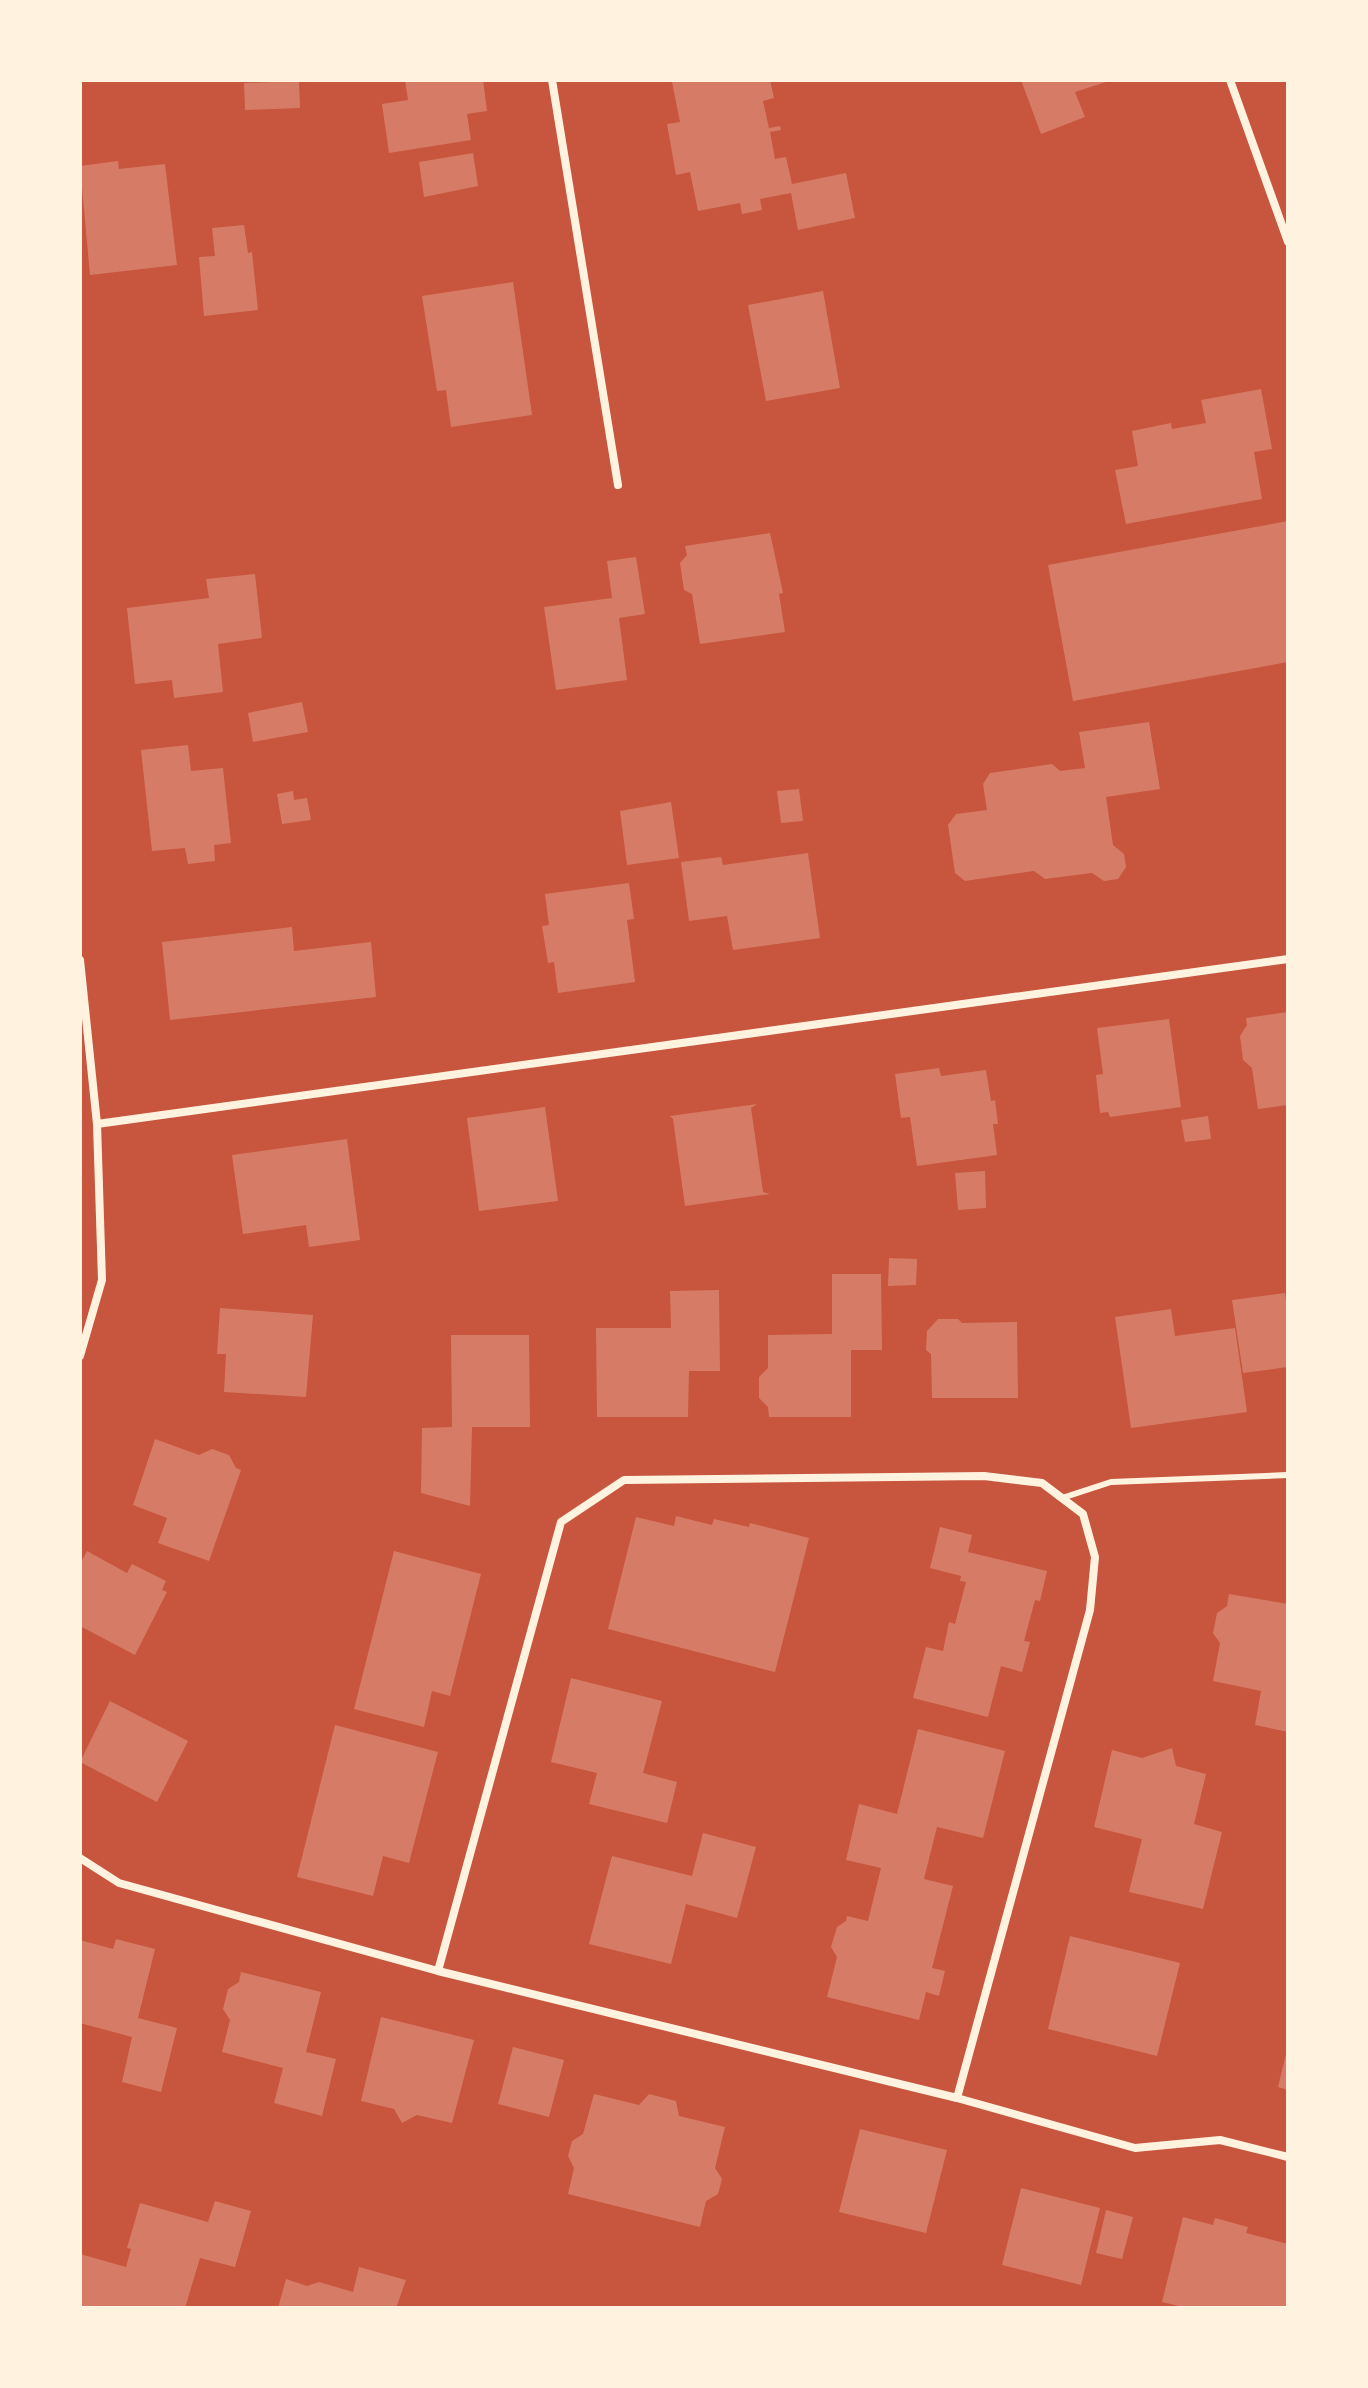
<svg xmlns="http://www.w3.org/2000/svg" width="1368" height="2388" font-family="'Noto Serif',serif">
	<style>
		.building { fill: #d67c66 }
		.lines { fill: none; stroke-linecap: round; stroke-linejoin: round }
		.service { stroke: #fff3e0; stroke-width: 6 }
		.minor { stroke: #fff3e0; stroke-width: 8 }
	</style>
	<rect width="100%" height="100%" fill="#c8553d"/>
	<g class="building">
		<path d="M 405,80 L 483,80 L 487,111 L 467,114 L 471,140 L 389,153 L 382,104 L 408,100 Z"/>
		<path d="M 684,80 L 770,80 L 774,98 L 763,101 L 769,128 L 780,126 L 781,130 L 770,132 L 775,159 L 786,157 L 792,184 L 846,173 L 855,218 L 798,230 L 791,193 L 760,199 L 762,210 L 742,214 L 740,203 L 698,211 L 690,172 L 676,175 L 667,124 L 680,122 L 672,82 Z"/>
		<path d="M 1021,80 L 1109,80 L 1109,81 L 1075,92 L 1085,117 L 1041,134 Z"/>
		<path d="M 299,81 L 300,108 L 245,110 L 244,83 Z"/>
		<path d="M 473,153 L 478,186 L 424,197 L 419,162 Z"/>
		<path d="M 118,161 L 119,169 L 165,164 L 177,265 L 90,275 L 80,166 Z"/>
		<path d="M 244,225 L 248,253 L 252,252 L 258,310 L 204,316 L 199,257 L 215,256 L 212,228 Z"/>
		<path d="M 513,282 L 532,415 L 451,427 L 446,390 L 437,391 L 422,296 Z"/>
		<path d="M 823,291 L 840,388 L 766,401 L 748,305 Z"/>
		<path d="M 1261,389 L 1272,449 L 1254,452 L 1262,499 L 1126,524 L 1115,470 L 1138,466 L 1132,431 L 1171,423 L 1172,429 L 1206,423 L 1201,400 Z"/>
		<path d="M 1288,521 L 1288,662 L 1073,701 L 1048,565 Z"/>
		<path d="M 770,533 L 783,593 L 779,594 L 785,632 L 700,644 L 692,594 L 684,590 L 680,563 L 687,555 L 685,546 Z"/>
		<path d="M 636,557 L 645,614 L 619,618 L 627,680 L 556,690 L 544,607 L 612,598 L 607,561 Z"/>
		<path d="M 255,574 L 262,638 L 218,644 L 223,692 L 174,698 L 172,680 L 135,684 L 127,608 L 209,598 L 206,579 Z"/>
		<path d="M 302,702 L 308,732 L 253,742 L 248,713 Z"/>
		<path d="M 1149,722 L 1160,789 L 1106,797 L 1113,845 L 1124,854 L 1126,867 L 1118,879 L 1104,881 L 1092,873 L 1045,879 L 1034,871 L 965,881 L 955,873 L 948,825 L 956,814 L 987,810 L 983,784 L 990,773 L 1052,764 L 1060,771 L 1085,768 L 1079,732 Z"/>
		<path d="M 188,745 L 191,771 L 223,768 L 231,843 L 214,845 L 215,861 L 188,864 L 185,848 L 152,851 L 141,750 Z"/>
		<path d="M 799,789 L 803,821 L 781,823 L 777,791 Z"/>
		<path d="M 293,791 L 294,800 L 307,798 L 311,820 L 282,824 L 277,794 Z"/>
		<path d="M 671,802 L 679,858 L 627,865 L 620,811 Z"/>
		<path d="M 808,853 L 820,938 L 733,950 L 727,916 L 689,921 L 681,862 L 721,857 L 723,865 Z"/>
		<path d="M 629,883 L 634,919 L 627,920 L 635,982 L 558,993 L 554,962 L 548,963 L 542,926 L 549,925 L 545,894 Z"/>
		<path d="M 292,927 L 294,951 L 371,942 L 376,997 L 170,1020 L 162,942 Z"/>
		<path d="M 1288,1012 L 1288,1105 L 1258,1109 L 1252,1068 L 1243,1060 L 1240,1036 L 1247,1025 L 1246,1018 Z"/>
		<path d="M 1169,1019 L 1181,1107 L 1110,1117 L 1108,1112 L 1100,1113 L 1096,1075 L 1103,1074 L 1097,1028 Z"/>
		<path d="M 939,1068 L 941,1076 L 986,1070 L 991,1101 L 995,1100 L 998,1124 L 993,1124 L 997,1155 L 917,1166 L 910,1117 L 901,1118 L 895,1074 Z"/>
		<path d="M 757,1104 L 751,1108 L 763,1192 L 770,1194 L 685,1206 L 673,1119 L 670,1116 Z"/>
		<path d="M 545,1107 L 558,1201 L 479,1211 L 467,1118 Z"/>
		<path d="M 1208,1116 L 1211,1139 L 1185,1142 L 1181,1120 Z"/>
		<path d="M 347,1139 L 360,1240 L 309,1247 L 306,1225 L 243,1234 L 232,1155 Z"/>
		<path d="M 985,1171 L 986,1208 L 958,1210 L 955,1173 Z"/>
		<path d="M 889,1258 L 917,1259 L 916,1285 L 888,1286 Z"/>
		<path d="M 832,1274 L 881,1274 L 882,1350 L 851,1350 L 851,1417 L 769,1417 L 768,1407 L 759,1398 L 759,1377 L 768,1368 L 768,1335 L 832,1334 Z"/>
		<path d="M 719,1290 L 720,1371 L 689,1371 L 688,1417 L 597,1417 L 596,1328 L 671,1328 L 670,1291 Z"/>
		<path d="M 1285,1293 L 1288,1316 L 1288,1367 L 1243,1373 L 1232,1300 Z"/>
		<path d="M 220,1308 L 313,1315 L 306,1397 L 224,1392 L 226,1354 L 217,1354 Z"/>
		<path d="M 1171,1309 L 1175,1336 L 1235,1328 L 1247,1412 L 1131,1428 L 1115,1317 Z"/>
		<path d="M 938,1319 L 958,1319 L 962,1323 L 1017,1322 L 1018,1398 L 932,1398 L 931,1354 L 926,1350 L 927,1331 Z"/>
		<path d="M 451,1335 L 529,1335 L 530,1427 L 472,1427 L 470,1506 L 421,1493 L 422,1428 L 452,1427 Z"/>
		<path d="M 155,1439 L 199,1455 L 212,1449 L 229,1455 L 236,1468 L 241,1470 L 209,1561 L 158,1543 L 167,1518 L 133,1505 Z"/>
		<path d="M 676,1516 L 712,1525 L 714,1519 L 749,1527 L 750,1523 L 809,1538 L 775,1672 L 608,1629 L 636,1517 L 674,1526 Z"/>
		<path d="M 940,1527 L 972,1535 L 968,1552 L 1047,1571 L 1040,1601 L 1035,1600 L 1024,1641 L 1030,1642 L 1022,1672 L 1001,1666 L 988,1717 L 913,1698 L 926,1647 L 943,1651 L 949,1622 L 955,1624 L 966,1582 L 960,1581 L 961,1576 L 930,1568 Z"/>
		<path d="M 87,1551 L 127,1573 L 132,1564 L 166,1581 L 162,1590 L 167,1592 L 135,1655 L 80,1626 L 80,1564 Z"/>
		<path d="M 394,1551 L 481,1574 L 450,1696 L 432,1691 L 424,1727 L 354,1709 Z"/>
		<path d="M 1229,1594 L 1288,1604 L 1288,1732 L 1255,1725 L 1261,1691 L 1213,1681 L 1220,1643 L 1213,1633 L 1217,1613 L 1227,1606 Z"/>
		<path d="M 571,1678 L 662,1701 L 643,1773 L 677,1782 L 667,1823 L 589,1804 L 597,1773 L 551,1762 Z"/>
		<path d="M 110,1701 L 188,1741 L 157,1802 L 80,1762 Z"/>
		<path d="M 335,1725 L 438,1752 L 409,1863 L 383,1856 L 373,1896 L 297,1877 Z"/>
		<path d="M 918,1729 L 1005,1751 L 983,1838 L 937,1827 L 924,1879 L 953,1886 L 932,1968 L 945,1971 L 939,1996 L 926,1992 L 919,2020 L 827,1997 L 837,1957 L 831,1947 L 837,1927 L 846,1921 L 847,1916 L 868,1921 L 881,1868 L 846,1860 L 859,1804 L 897,1814 Z"/>
		<path d="M 1172,1748 L 1176,1766 L 1206,1774 L 1194,1824 L 1222,1832 L 1203,1909 L 1129,1892 L 1142,1839 L 1094,1827 L 1112,1750 L 1142,1758 Z"/>
		<path d="M 703,1833 L 756,1847 L 737,1918 L 686,1904 L 671,1964 L 589,1944 L 612,1856 L 692,1876 Z"/>
		<path d="M 1070,1936 L 1180,1963 L 1157,2056 L 1048,2029 Z"/>
		<path d="M 116,1939 L 155,1949 L 138,2018 L 177,2028 L 161,2092 L 122,2082 L 132,2037 L 80,2023 L 80,1940 L 113,1949 Z"/>
		<path d="M 241,1972 L 321,1992 L 306,2052 L 336,2059 L 322,2116 L 274,2103 L 283,2068 L 222,2052 L 230,2020 L 223,2009 L 228,1989 L 239,1982 Z"/>
		<path d="M 381,2017 L 474,2040 L 452,2123 L 417,2115 L 402,2123 L 394,2109 L 361,2101 Z"/>
		<path d="M 513,2047 L 564,2060 L 549,2117 L 498,2104 Z"/>
		<path d="M 1287,2050 L 1288,2051 L 1288,2090 L 1278,2087 Z"/>
		<path d="M 594,2094 L 639,2105 L 649,2094 L 676,2101 L 679,2116 L 725,2127 L 715,2168 L 722,2179 L 718,2194 L 706,2201 L 700,2227 L 568,2194 L 574,2168 L 568,2156 L 572,2141 L 583,2134 Z"/>
		<path d="M 860,2129 L 947,2150 L 926,2233 L 839,2212 Z"/>
		<path d="M 1021,2188 L 1100,2208 L 1081,2285 L 1002,2265 Z"/>
		<path d="M 215,2201 L 251,2211 L 235,2267 L 200,2258 L 185,2308 L 80,2308 L 80,2254 L 126,2267 L 131,2249 L 127,2248 L 140,2203 L 208,2222 Z"/>
		<path d="M 1106,2210 L 1133,2217 L 1122,2259 L 1096,2253 Z"/>
		<path d="M 1183,2217 L 1213,2225 L 1215,2218 L 1248,2227 L 1246,2233 L 1288,2244 L 1288,2308 L 1187,2308 L 1162,2302 Z"/>
		<path d="M 359,2267 L 406,2280 L 396,2308 L 278,2308 L 286,2279 L 307,2286 L 319,2282 L 353,2292 Z"/>
	</g>
	<g class="lines">
		<path class="service" d="M 1062,1498 L 1111,1482 L 1288,1475"/>
		<g class="minor">
			<path d="M 552,80 L 618,485"/>
			<path d="M 1230,80 L 1288,242"/>
			<path d="M 80,960 L 97,1124 L 102,1280 L 80,1356"/>
			<path d="M 97,1124 L 1288,959"/>
			<path d="M 80,1858 L 119,1883 L 438,1971 L 957,2098 L 1135,2148 L 1220,2140 L 1288,2157"/>
			<path d="M 438,1971 L 561,1522 L 624,1480 L 984,1476 L 1042,1483 L 1083,1514 L 1095,1557 L 1090,1610 L 957,2098"/>
		</g>
	</g>
	<rect width="1368" height="2388" fill="none" stroke="#fff3e0" stroke-width="164"/>
</svg>
